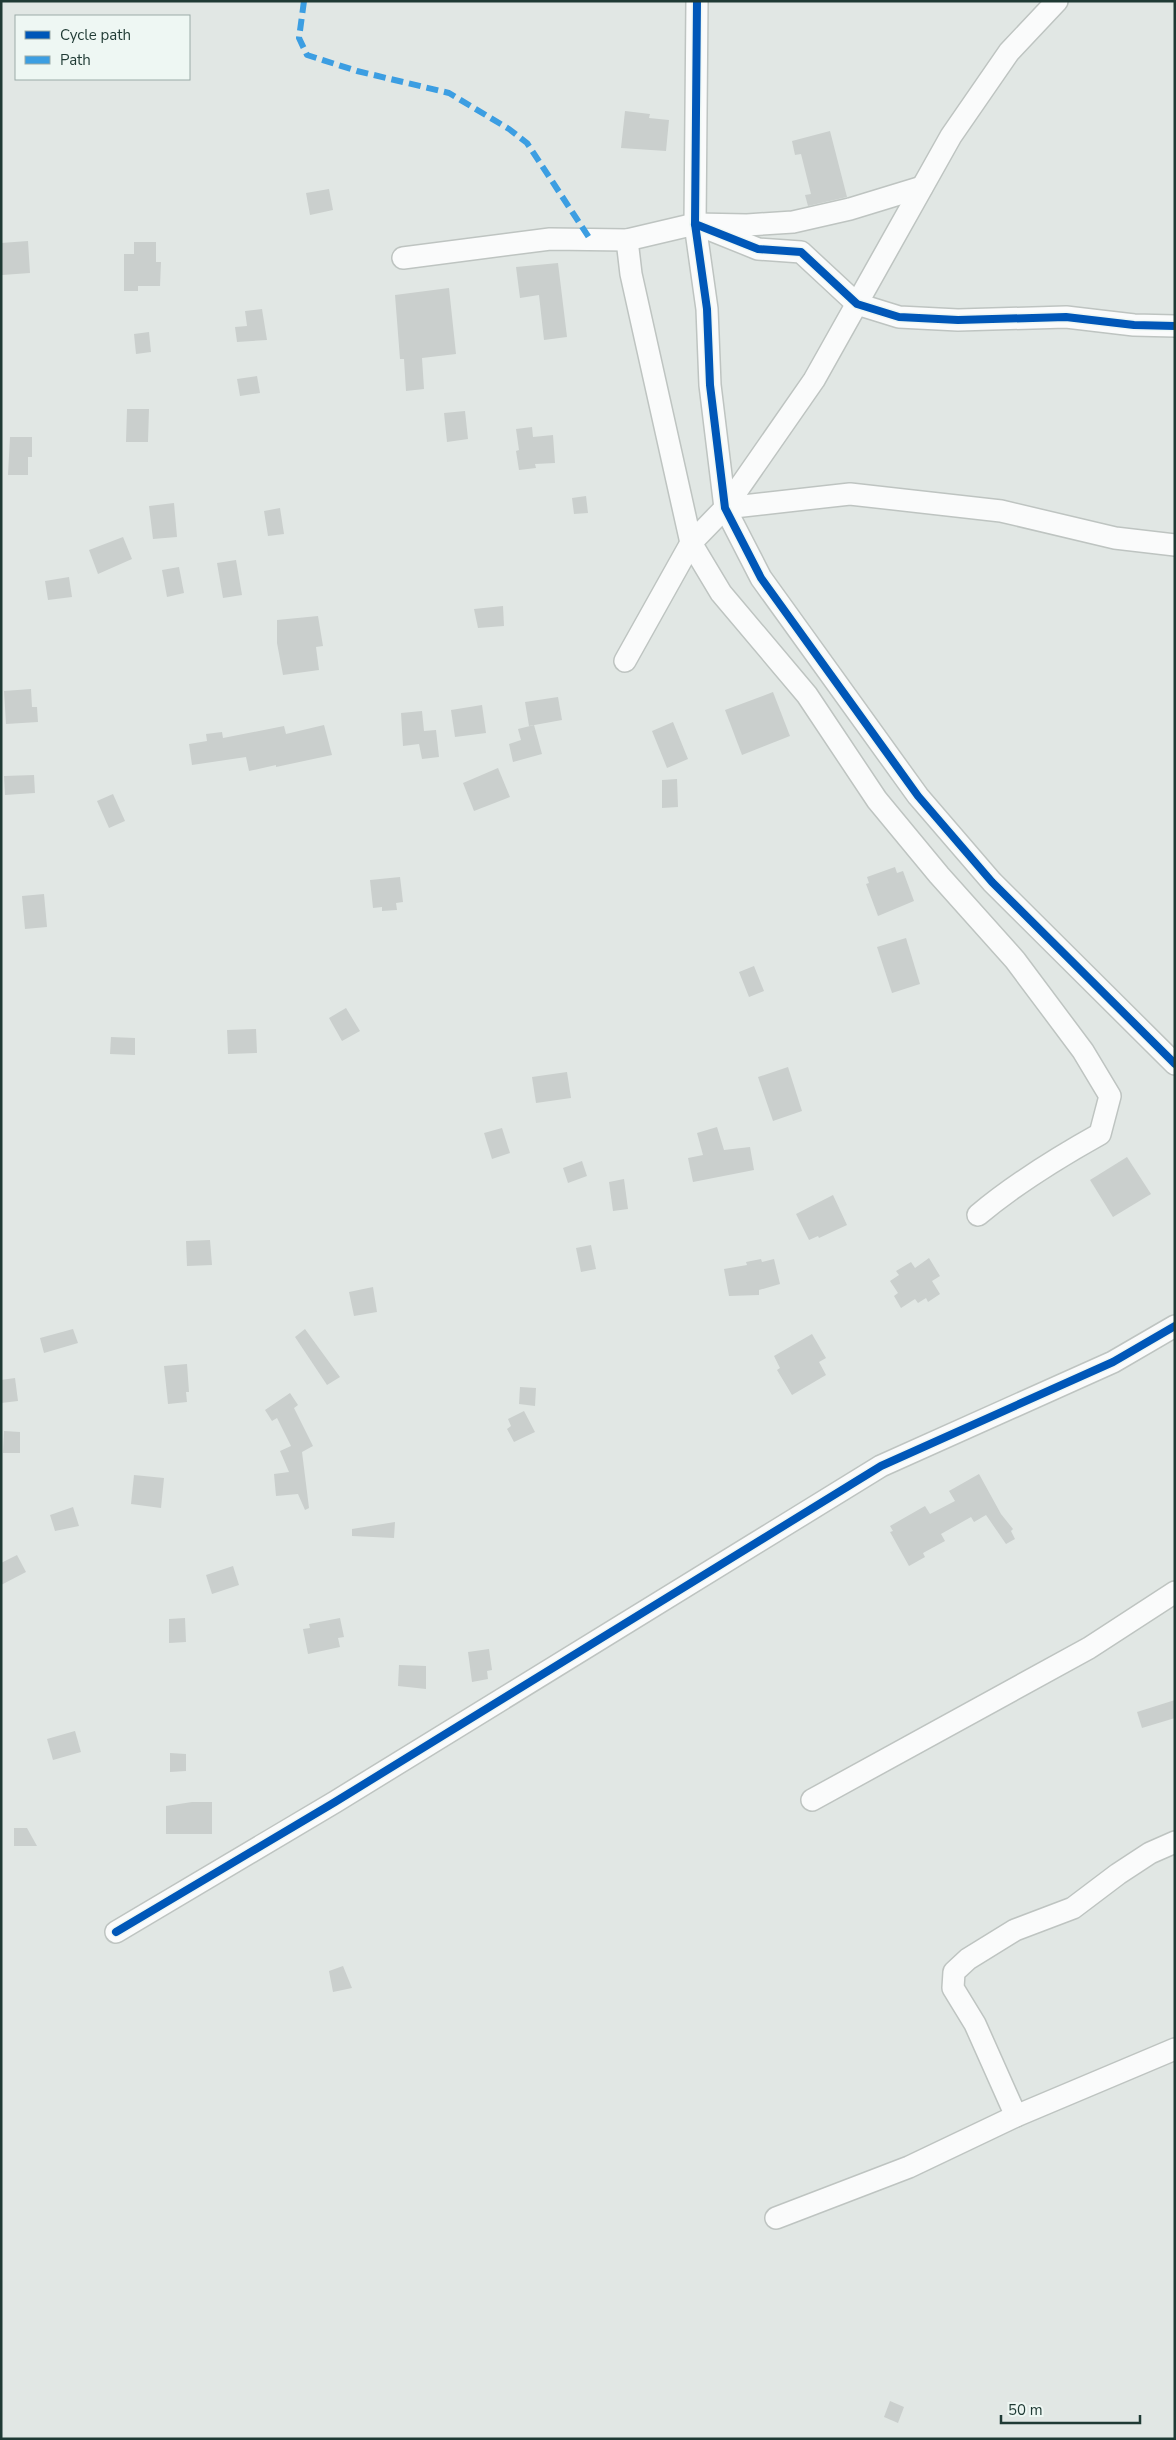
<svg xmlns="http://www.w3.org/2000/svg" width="1176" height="2440" font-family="'Nunito Sans',sans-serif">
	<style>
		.building { fill: #cacfcd }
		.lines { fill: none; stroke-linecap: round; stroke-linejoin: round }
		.minor-casing { stroke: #bec4c1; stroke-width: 24 }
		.minor { stroke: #fafbfb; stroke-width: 21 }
		.quiet { stroke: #3c9ee2; stroke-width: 6; stroke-dasharray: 12 6; stroke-linecap: butt }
		.cycleway-casing { stroke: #eef7f3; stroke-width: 11 }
		.cycleway { stroke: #0057b8; stroke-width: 8 }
	</style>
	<rect width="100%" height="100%" fill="#e1e7e4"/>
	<g class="building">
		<path d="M 625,111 L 650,114 L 649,118 L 669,120 L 666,151 L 621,148 Z"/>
		<path d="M 830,131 L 847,197 L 808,206 L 805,195 L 811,194 L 801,154 L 795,155 L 792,141 Z"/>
		<path d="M 329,189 L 333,210 L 310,215 L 306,193 Z"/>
		<path d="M 28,241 L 30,273 L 2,275 L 1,243 Z"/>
		<path d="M 134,242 L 156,242 L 156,262 L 161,262 L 160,286 L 138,286 L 138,291 L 124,291 L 124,254 L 134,254 Z"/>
		<path d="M 558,263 L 567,337 L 544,340 L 539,295 L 520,298 L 516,267 Z"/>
		<path d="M 449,288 L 456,354 L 422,358 L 424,389 L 406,391 L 404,359 L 400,359 L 395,295 Z"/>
		<path d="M 262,309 L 267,340 L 237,342 L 235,327 L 247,326 L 245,311 Z"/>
		<path d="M 149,332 L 151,352 L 136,354 L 134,334 Z"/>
		<path d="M 257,376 L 260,393 L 240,396 L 237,379 Z"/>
		<path d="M 127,409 L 149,409 L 148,442 L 126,442 Z"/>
		<path d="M 465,411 L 468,439 L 447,442 L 444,413 Z"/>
		<path d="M 532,427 L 533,437 L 553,435 L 555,463 L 535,464 L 536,468 L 519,470 L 516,451 L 519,450 L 516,429 Z"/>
		<path d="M 10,437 L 32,437 L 32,457 L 28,457 L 28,475 L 8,475 Z"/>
		<path d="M 586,496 L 588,513 L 574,514 L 572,498 Z"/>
		<path d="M 174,503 L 177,537 L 153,539 L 149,506 Z"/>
		<path d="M 280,508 L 284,534 L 268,536 L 264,511 Z"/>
		<path d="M 123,537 L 132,559 L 98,574 L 89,550 Z"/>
		<path d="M 236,560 L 242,595 L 223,598 L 217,563 Z"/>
		<path d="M 179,567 L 184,593 L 167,597 L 162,570 Z"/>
		<path d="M 69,577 L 72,597 L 48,600 L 45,581 Z"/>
		<path d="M 503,606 L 504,626 L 478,628 L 474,609 Z"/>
		<path d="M 318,616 L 323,646 L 316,647 L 319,670 L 283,675 L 277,643 L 277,620 Z"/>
		<path d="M 31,689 L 32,707 L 37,707 L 38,722 L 6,724 L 4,691 Z"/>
		<path d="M 773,692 L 790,736 L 742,755 L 725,710 Z"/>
		<path d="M 558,697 L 562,720 L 529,726 L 525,702 Z"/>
		<path d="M 482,705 L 486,733 L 455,737 L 451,710 Z"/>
		<path d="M 422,711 L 424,731 L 436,730 L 439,757 L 422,759 L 419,744 L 403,746 L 401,713 Z"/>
		<path d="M 673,722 L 688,759 L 667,768 L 652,731 Z"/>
		<path d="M 324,725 L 332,755 L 276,767 L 276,765 L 249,771 L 246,757 L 192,765 L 189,744 L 207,741 L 206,734 L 222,732 L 223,738 L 284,726 L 286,734 Z"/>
		<path d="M 534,725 L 542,754 L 513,762 L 509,744 L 521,740 L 518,729 Z"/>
		<path d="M 498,768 L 510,797 L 474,811 L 463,783 Z"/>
		<path d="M 34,775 L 35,793 L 5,795 L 4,776 Z"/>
		<path d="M 677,779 L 678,807 L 662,808 L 662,780 Z"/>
		<path d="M 113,794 L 125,821 L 109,828 L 97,801 Z"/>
		<path d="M 895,867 L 897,873 L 903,871 L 914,901 L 878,916 L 866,884 L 869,883 L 867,877 Z"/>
		<path d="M 400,877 L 403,902 L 396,903 L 397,910 L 382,911 L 382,907 L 373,908 L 370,880 Z"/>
		<path d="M 44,894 L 47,927 L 25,929 L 22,896 Z"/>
		<path d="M 906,938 L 920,984 L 892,993 L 877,947 Z"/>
		<path d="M 754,966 L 764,991 L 749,997 L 739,972 Z"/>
		<path d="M 346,1008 L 360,1031 L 342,1041 L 329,1018 Z"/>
		<path d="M 256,1029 L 257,1053 L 228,1054 L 227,1030 Z"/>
		<path d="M 111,1037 L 135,1038 L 135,1055 L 110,1054 Z"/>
		<path d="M 788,1067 L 802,1111 L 773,1121 L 758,1077 Z"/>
		<path d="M 567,1072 L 571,1098 L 536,1103 L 532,1077 Z"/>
		<path d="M 717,1127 L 724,1150 L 750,1147 L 754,1170 L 693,1182 L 688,1158 L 703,1155 L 697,1133 Z"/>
		<path d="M 502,1128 L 510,1153 L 492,1159 L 484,1133 Z"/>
		<path d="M 1127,1157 L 1151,1194 L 1113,1217 L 1090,1180 Z"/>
		<path d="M 582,1161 L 587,1176 L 568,1183 L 563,1168 Z"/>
		<path d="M 624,1179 L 628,1209 L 613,1211 L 609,1182 Z"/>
		<path d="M 833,1195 L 847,1225 L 819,1238 L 818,1236 L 809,1240 L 796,1214 Z"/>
		<path d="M 210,1240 L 212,1265 L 187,1266 L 186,1241 Z"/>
		<path d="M 591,1245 L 596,1269 L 581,1272 L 576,1248 Z"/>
		<path d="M 929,1258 L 940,1276 L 932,1281 L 940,1294 L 928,1302 L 926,1298 L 918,1303 L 915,1299 L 901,1308 L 894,1296 L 898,1293 L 890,1281 L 899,1275 L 896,1271 L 911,1262 L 915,1268 Z"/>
		<path d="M 761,1259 L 762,1262 L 774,1259 L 780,1284 L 759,1290 L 759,1295 L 729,1296 L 724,1269 L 747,1265 L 746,1262 Z"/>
		<path d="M 373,1287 L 377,1312 L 354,1316 L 349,1292 Z"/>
		<path d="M 73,1329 L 78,1343 L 44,1353 L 40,1338 Z"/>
		<path d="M 305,1329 L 340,1377 L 327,1385 L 295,1337 Z"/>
		<path d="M 812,1334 L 826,1358 L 819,1362 L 826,1375 L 792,1395 L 777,1370 L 780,1368 L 774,1356 Z"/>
		<path d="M 187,1364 L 189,1392 L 186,1392 L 187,1402 L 168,1404 L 164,1366 Z"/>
		<path d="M 15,1378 L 18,1401 L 1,1403 L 1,1380 Z"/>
		<path d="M 520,1387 L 536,1388 L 535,1406 L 519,1404 Z"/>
		<path d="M 290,1393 L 298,1405 L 294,1408 L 313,1446 L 302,1452 L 309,1508 L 305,1510 L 298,1494 L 276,1496 L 274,1474 L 289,1472 L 280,1451 L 291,1446 L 277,1418 L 272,1421 L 265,1410 Z"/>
		<path d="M 524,1411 L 535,1432 L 514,1442 L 507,1429 L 511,1426 L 508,1419 Z"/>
		<path d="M 4,1431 L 20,1432 L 20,1453 L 3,1453 Z"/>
		<path d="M 979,1474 L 1001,1514 L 1013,1529 L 1011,1531 L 1015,1539 L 1006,1544 L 986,1515 L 974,1522 L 971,1517 L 941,1534 L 945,1541 L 923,1553 L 925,1557 L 909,1566 L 890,1532 L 893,1531 L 890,1526 L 925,1506 L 930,1514 L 955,1501 L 949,1491 Z"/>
		<path d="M 134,1475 L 164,1478 L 161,1508 L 131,1504 Z"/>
		<path d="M 73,1507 L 79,1526 L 55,1531 L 50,1515 Z"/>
		<path d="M 395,1522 L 394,1538 L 352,1536 L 352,1529 Z"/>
		<path d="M 17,1555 L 26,1572 L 1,1585 L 1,1563 Z"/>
		<path d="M 233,1566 L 239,1585 L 212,1594 L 206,1575 Z"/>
		<path d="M 185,1618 L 186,1642 L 169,1643 L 169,1619 Z"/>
		<path d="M 340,1618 L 344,1637 L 338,1638 L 340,1647 L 308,1654 L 303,1629 L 310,1628 L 309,1624 Z"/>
		<path d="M 489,1649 L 492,1670 L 487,1671 L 488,1679 L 472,1682 L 468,1652 Z"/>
		<path d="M 399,1665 L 426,1666 L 426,1689 L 398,1686 Z"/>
		<path d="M 1175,1700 L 1175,1718 L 1142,1728 L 1137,1712 Z"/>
		<path d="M 75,1731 L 81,1752 L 53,1760 L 47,1739 Z"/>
		<path d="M 170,1753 L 186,1754 L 186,1771 L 170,1772 Z"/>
		<path d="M 192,1802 L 212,1802 L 212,1834 L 166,1834 L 166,1806 Z"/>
		<path d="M 14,1828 L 27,1828 L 37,1846 L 14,1846 Z"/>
		<path d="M 343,1966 L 352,1988 L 333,1992 L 329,1971 Z"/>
		<path d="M 890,2401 L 904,2407 L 898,2423 L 884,2417 Z"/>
	</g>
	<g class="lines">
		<g class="minor-casing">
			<g id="minor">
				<path d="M 697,1 L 695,224 L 707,309 L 710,385 L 725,508 L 761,578 L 918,796 L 992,882 L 1175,1064"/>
				<path d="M 706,228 L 758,249 L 801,252 L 857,304 L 899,317 L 958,320 L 1066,317 L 1134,325 L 1175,326"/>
				<path d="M 627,240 L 631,274 L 691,543 L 721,593 L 807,695 L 877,800 L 939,875 L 1015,960 L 1083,1051 L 1110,1096 L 1100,1134 C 1057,1158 1016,1183 978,1215"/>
				<path d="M 403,258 L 550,239 L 627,240 L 695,224 L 747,225 L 793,222 L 850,209 L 922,187"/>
				<path d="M 725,508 L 850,494 L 1001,511 L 1115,538 L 1175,545"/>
				<path d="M 625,661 L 691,543 L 725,508 L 814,380 L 951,136 L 1009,52 L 1057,1"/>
				<path d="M 812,1800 L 1089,1648 L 1175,1592"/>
				<path d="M 116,1932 L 335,1802 L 881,1466 L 1113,1362 L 1175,1326"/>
				<path d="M 1016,2116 L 975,2024 L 953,1988 L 954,1972 L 968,1959 L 1015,1930 L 1073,1908 L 1118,1874 L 1150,1853 L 1175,1842"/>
				<path d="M 776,2218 L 909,2167 L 1016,2116 L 1175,2049"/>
			</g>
		</g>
		<use href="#minor" class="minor"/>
		<path class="quiet" d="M 304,1 L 299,38 L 307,55 L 357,71 L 449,93 L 509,129 L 527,143 L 590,239"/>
		<g class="cycleway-casing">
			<g id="cycleway">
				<path d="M 697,1 L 695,224 L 707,309 L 710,385 L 725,508 L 761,578 L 918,796 L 992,882 L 1175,1064"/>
				<path d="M 695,224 L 758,249 L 801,252 L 857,304 L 899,317 L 958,320 L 1066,317 L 1134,325 L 1175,326"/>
				<path d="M 116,1932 L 335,1802 L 881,1466 L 1113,1362 L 1175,1326"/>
			</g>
		</g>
		<use href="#cycleway" class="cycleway"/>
	</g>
	<rect width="1176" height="2440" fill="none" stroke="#1f3a34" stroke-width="5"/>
	<rect x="15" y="15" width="175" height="65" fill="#eef7f3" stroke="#9baba7"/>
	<rect x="25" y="31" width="25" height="8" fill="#0057b8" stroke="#9baba7"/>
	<text x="60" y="40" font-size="15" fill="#1f3a34">Cycle path</text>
	<rect x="25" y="56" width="25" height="8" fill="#3c9ee2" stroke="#9baba7"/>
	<text x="60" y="65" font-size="15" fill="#1f3a34">Path</text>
	<path d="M1001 2415v8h139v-8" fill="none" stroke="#1f3a34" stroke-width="2.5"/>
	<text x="1008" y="2415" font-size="15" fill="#1f3a34" stroke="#eef7f3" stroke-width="4" paint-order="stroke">50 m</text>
</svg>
